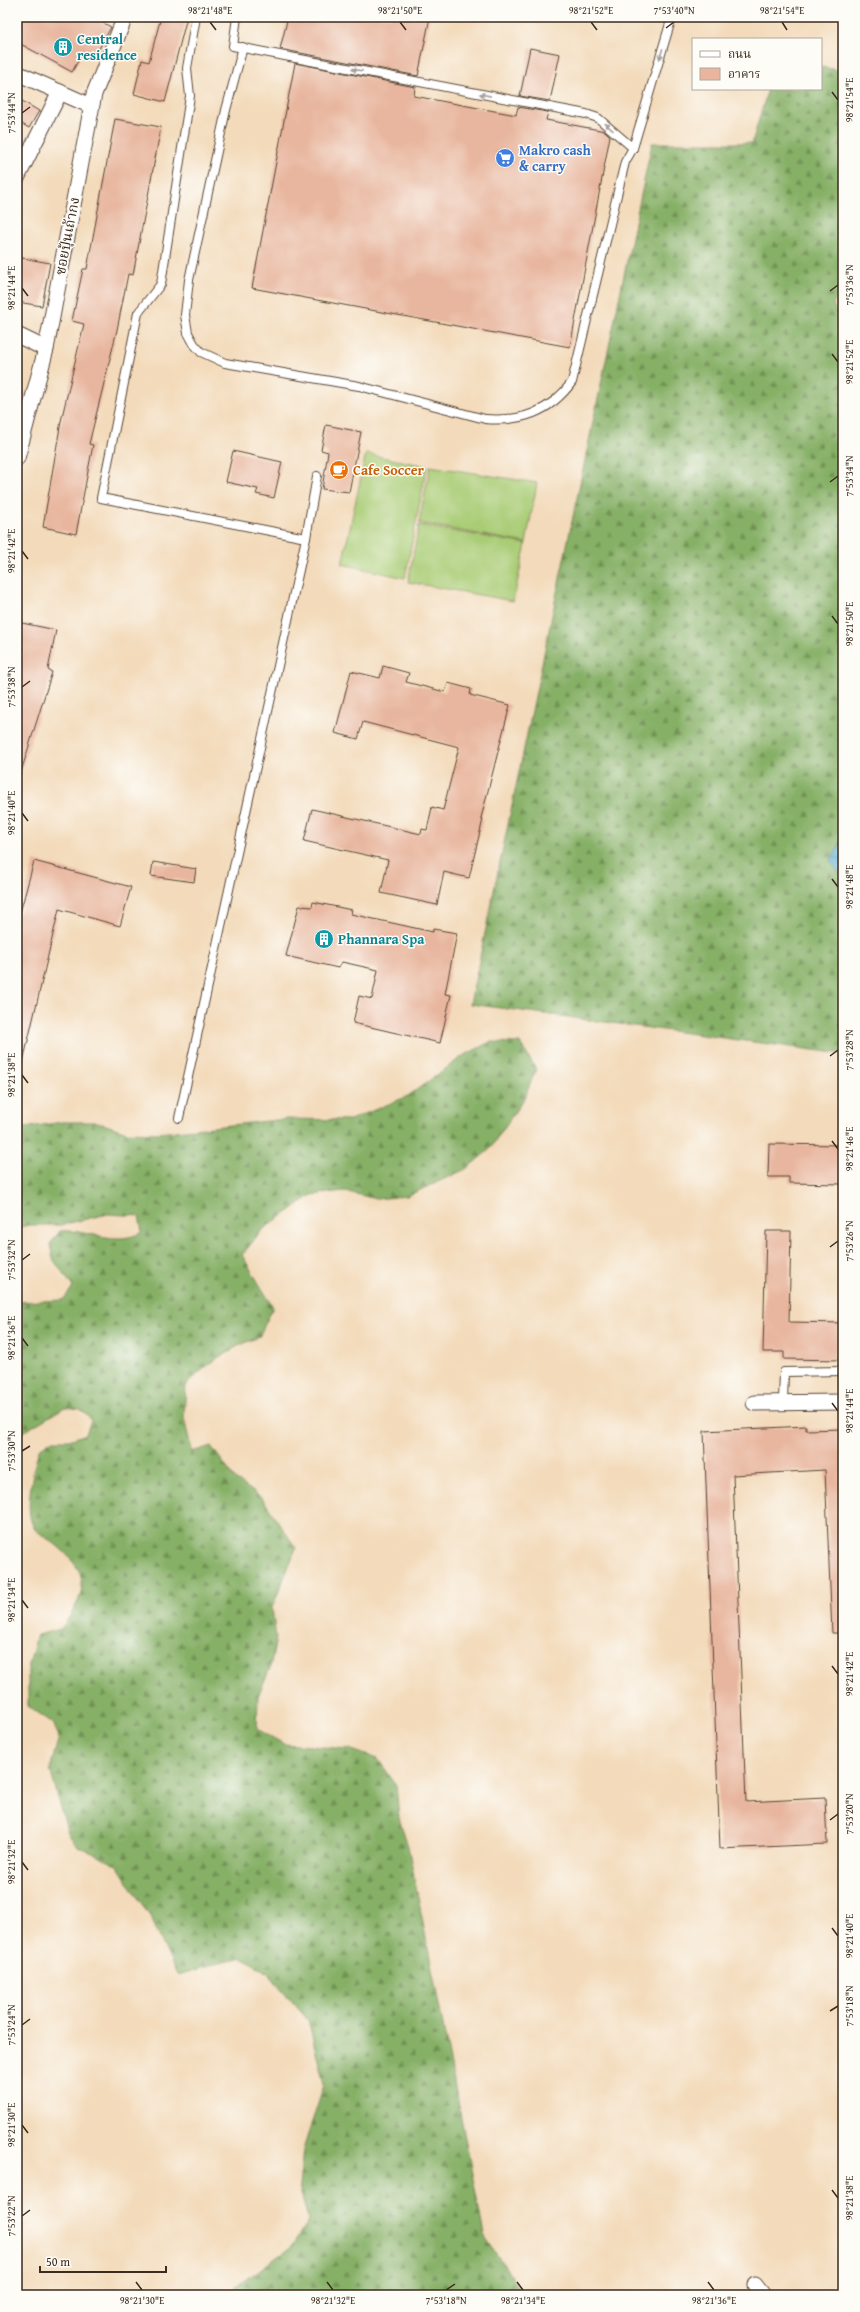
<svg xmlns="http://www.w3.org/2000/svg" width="860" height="2312" font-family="'Gentium Book Plus','Noto Serif Thai',serif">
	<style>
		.forest { fill: url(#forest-firs); stroke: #606d42 }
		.pitch { fill: #a9cc75; stroke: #727b4a }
		.water { fill: url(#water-ripples); stroke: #476b77 }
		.building { fill: #e8b69e }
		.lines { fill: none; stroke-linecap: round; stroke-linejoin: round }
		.service-casing { stroke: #574435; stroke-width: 10 }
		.minor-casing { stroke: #574435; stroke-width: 17 }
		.service { stroke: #fff; stroke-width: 8 }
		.minor { stroke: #fff; stroke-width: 15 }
		.oneway { fill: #a79f9a }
		.ticks { fill: none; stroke: #3b2a1e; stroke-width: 1.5 }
		.labels { text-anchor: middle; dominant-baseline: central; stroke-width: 3; stroke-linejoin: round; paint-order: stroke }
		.culture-label { font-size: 14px; font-weight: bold; fill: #0d838f; stroke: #fdfcf7; text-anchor: start }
		.shop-label { font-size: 14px; font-weight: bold; fill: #366cbe; stroke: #fdfcf7; text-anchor: start }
		.street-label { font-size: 14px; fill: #3b2a1e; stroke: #fdfcf7 }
		.food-label { font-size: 14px; font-weight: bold; fill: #c56008; stroke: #fdfcf7; text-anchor: start }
		.neatline { fill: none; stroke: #3b2a1e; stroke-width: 1.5 }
		.ticks-label { font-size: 10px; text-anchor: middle; fill: #3b2a1e }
	</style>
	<defs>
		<pattern id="forest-firs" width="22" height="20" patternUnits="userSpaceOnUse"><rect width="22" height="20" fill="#86b066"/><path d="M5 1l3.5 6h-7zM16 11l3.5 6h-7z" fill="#6f8f53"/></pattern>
		<pattern id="water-ripples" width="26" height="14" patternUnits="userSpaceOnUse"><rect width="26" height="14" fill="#53acd0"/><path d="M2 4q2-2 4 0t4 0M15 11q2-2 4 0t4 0" fill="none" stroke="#468ca8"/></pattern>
	</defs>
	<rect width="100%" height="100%" fill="#fdfcf7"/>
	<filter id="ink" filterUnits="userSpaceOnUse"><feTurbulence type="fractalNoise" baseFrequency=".025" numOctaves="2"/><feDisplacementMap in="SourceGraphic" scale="8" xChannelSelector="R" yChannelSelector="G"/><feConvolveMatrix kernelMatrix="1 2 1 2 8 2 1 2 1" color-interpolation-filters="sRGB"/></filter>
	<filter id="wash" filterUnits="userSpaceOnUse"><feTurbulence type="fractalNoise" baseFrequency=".012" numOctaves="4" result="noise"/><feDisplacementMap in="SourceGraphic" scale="16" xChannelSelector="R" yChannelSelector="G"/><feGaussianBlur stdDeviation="0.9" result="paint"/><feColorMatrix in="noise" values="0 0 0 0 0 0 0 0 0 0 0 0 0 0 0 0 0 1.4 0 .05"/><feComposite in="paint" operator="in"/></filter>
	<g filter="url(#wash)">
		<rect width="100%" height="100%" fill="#f3daba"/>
		<g class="forest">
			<path d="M 821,67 L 843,71 L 843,286 L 833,304 L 843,328 L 843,1054 L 470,1004 L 652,143 L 752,143 L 768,89 L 821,89 Z"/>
			<path d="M 490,1042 L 520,1043 L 536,1069 L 525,1097 L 489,1150 L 466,1169 L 407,1196 L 376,1199 L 344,1191 L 312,1195 L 262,1230 L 242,1255 L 273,1307 L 259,1337 C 228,1349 209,1362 186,1385 L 184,1418 L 192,1452 L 211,1446 L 235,1479 L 262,1498 L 296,1548 L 272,1608 L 276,1638 L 270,1668 L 258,1696 L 257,1729 L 284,1744 L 349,1749 L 378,1759 L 396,1785 L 399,1818 L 408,1846 L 484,2235 L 523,2295 L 225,2295 L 292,2246 L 308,2220 L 299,2186 L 303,2150 L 324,2084 L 308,2020 L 268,1973 L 242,1957 L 177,1975 L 151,1918 L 117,1865 L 78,1846 L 68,1834 L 50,1769 L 59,1737 L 53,1723 L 28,1706 L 28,1668 L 37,1635 L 61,1629 C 87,1592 93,1576 55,1544 C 48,1539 38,1533 34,1527 C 23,1512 34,1467 39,1449 L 53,1440 L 69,1440 L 86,1434 L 91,1420 L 80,1409 L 65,1407 L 17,1436 L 17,1302 L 63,1300 L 73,1287 L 53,1259 L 50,1244 L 60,1231 C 88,1229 116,1247 142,1232 L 139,1216 L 108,1214 L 61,1225 L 29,1225 L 17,1228 L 17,1129 L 62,1122 L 97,1122 L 127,1132 L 158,1133 L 286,1119 L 350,1120 L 408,1096 L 463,1056 Z"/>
		</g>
		<g class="pitch">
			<path d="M 366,454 L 427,466 L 405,578 L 342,564 Z"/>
			<path d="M 430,466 L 537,483 L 526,543 L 419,523 Z"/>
			<path d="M 419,525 L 526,544 L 513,601 L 408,582 Z"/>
		</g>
		<path class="water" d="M 843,822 L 843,874 L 839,873 L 830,860 L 840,846 Z"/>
		<g id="blocks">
			<g class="building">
				<path d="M 17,17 L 92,17 L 111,27 L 94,58 L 83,52 L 72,72 L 17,42 Z"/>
				<path d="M 161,17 L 187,17 L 165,102 L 134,94 L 142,60 L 149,62 Z"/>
				<path d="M 288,17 L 430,17 L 418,76 L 280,49 Z"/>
				<path d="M 530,48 L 560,54 L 550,101 L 520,96 Z"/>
				<path d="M 295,63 L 415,87 L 414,96 L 516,115 L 518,107 L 548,112 L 546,120 L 605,131 L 610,136 L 570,347 L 252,288 Z"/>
				<path d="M 17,98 L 39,111 L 29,128 L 17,121 Z"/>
				<path d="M 115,119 L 161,127 L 133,275 L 128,274 L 117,330 L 89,444 L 93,445 L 76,534 L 43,527 L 61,421 L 84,324 L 72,321 L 83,269 L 87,269 Z"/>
				<path d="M 17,257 L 50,263 L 42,306 L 17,302 Z"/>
				<path d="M 326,425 L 361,432 L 349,492 L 322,489 L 328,452 L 321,450 Z"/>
				<path d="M 233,451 L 282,462 L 274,498 L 256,494 L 258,489 L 226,482 Z"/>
				<path d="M 17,622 L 56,630 L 48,670 L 52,672 L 20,775 L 17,775 L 17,671 L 24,648 L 17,647 Z"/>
				<path d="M 383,666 L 409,673 L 406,682 L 445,692 L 448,683 L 471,689 L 470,695 L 510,705 L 481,818 L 483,819 L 469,878 L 444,872 L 437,905 L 381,893 L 388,860 L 304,841 L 312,809 L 421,834 L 422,829 L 427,830 L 432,807 L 443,810 L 459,747 L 363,722 L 358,739 L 335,733 L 351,671 L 380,678 Z"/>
				<path d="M 34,861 L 131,887 L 120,926 L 59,909 L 22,1066 L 17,1065 L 17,912 L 20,913 Z"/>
				<path d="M 153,862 L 196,869 L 194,882 L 151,876 Z"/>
				<path d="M 313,902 L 352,910 L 351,914 L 433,932 L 433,929 L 457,933 L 445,994 L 451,995 L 440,1043 L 353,1023 L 359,996 L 372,999 L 378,970 L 342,962 L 338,968 L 286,956 L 299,906 L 312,907 Z"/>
				<path d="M 769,1144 L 843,1145 L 843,1184 L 789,1183 L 789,1177 L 768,1177 Z"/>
				<path d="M 766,1231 L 791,1231 L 789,1322 L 843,1323 L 843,1360 L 784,1359 L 784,1352 L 763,1352 Z"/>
				<path d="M 806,1426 L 806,1430 L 843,1429 L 843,1633 L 832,1633 L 825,1470 L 733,1475 L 746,1802 L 825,1798 L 827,1844 L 720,1849 L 704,1431 Z"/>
			</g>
		</g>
	</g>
	<g filter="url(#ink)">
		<use href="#blocks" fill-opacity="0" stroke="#574435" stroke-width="1"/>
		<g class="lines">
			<g class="service-casing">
				<g id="service">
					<path d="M 196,17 L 187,68 L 190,96 L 161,284 L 138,313 L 101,498 L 306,538"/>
					<path d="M 237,17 L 233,46 L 586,114 L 598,118 L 633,148 L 672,17"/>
					<path d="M 243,47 L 226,110 L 189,280 L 185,315 L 188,333 L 194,344 L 201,352 L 225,363 L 359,386 L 485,419 C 522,422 550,412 572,382 L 625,162 L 633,148"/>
					<path d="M 179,1118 L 306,538 L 317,476"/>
					<path d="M 783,1402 L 784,1372 L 843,1371"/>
				</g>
			</g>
			<g class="minor-casing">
				<g id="minor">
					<path d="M 17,73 L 91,106"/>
					<path d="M 17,178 L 60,92"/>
					<path d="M 17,335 L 46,349"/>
					<path d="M 17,458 L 46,349 L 94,94 L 125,17"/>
					<path d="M 754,1403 L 843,1402"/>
					<path d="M 755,2285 L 763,2295"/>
				</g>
			</g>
			<use href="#service" class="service"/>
			<use href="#minor" class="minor"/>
		</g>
		<defs><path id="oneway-solid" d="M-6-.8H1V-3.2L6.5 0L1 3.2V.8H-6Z"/></defs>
		<g class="oneway">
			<use href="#oneway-solid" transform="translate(661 54) rotate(107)"/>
			<use href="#oneway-solid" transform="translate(357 70) rotate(-169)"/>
			<use href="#oneway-solid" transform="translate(485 95) rotate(-169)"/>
			<use href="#oneway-solid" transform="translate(609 127) rotate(-139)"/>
		</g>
	</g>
	<path class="ticks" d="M 210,22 L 216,30M 400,22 L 406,30M 591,22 L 597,30M 782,22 L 787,30M 666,28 L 674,22M 832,92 L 838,100M 22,113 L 30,107M 22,288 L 28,296M 830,291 L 838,285M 832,354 L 838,362M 830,482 L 838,476M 22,551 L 28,559M 832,616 L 838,624M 22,687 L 30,681M 22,813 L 28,821M 832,879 L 838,887M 830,1056 L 838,1050M 22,1075 L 28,1083M 832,1141 L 838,1149M 830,1247 L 838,1241M 22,1260 L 30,1254M 22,1338 L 28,1346M 832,1403 L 838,1411M 22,1451 L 30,1446M 22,1600 L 28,1608M 832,1666 L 838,1674M 830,1820 L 838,1814M 22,1862 L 28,1870M 832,1928 L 838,1936M 830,2011 L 838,2006M 22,2025 L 30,2019M 22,2125 L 28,2133M 832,2190 L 838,2198M 22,2216 L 30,2210M 136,2282 L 142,2290M 327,2282 L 333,2290M 517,2282 L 523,2290M 708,2282 L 714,2290M 446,2290 L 455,2284"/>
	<defs>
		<g id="building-disc" transform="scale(1)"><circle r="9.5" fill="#0f9aa8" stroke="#fdfcf7"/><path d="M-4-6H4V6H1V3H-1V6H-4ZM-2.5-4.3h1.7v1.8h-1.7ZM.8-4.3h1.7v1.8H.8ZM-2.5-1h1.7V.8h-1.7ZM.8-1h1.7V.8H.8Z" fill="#fff"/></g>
		<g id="supermarket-disc" transform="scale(1)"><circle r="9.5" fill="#3f7fe0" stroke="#fdfcf7"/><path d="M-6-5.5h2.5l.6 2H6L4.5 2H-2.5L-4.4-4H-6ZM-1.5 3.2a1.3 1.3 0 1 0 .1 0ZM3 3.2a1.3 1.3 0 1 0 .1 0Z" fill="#fff"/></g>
		<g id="cafe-disc" transform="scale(1)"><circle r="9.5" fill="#e8710a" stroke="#fdfcf7"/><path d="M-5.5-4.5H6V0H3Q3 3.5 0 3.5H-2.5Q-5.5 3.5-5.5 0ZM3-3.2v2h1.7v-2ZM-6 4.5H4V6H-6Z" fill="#fff"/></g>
	</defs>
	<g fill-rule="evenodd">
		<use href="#building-disc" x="63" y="47"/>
		<use href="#supermarket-disc" x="505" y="158"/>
		<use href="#cafe-disc" x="339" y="470"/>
		<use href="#building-disc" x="324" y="939"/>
	</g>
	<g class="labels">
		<g class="culture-label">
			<text x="77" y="39">Central<tspan x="77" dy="16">residence</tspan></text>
			<text x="338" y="939">Phannara Spa</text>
		</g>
		<g class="shop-label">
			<text x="519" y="150">Makro cash<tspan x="519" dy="16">&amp; carry</tspan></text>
		</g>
		<g class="street-label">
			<text transform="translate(67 236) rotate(-79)">ซอยปุ้นเถ้ากง</text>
		</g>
		<g class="food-label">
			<text x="353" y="470">Cafe Soccer</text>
		</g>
	</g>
	<rect width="860" height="2312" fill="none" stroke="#fdfcf7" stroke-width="44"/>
	<rect x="692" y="38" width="130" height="52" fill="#fdfcf7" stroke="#afa8a0"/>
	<rect x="700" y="51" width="20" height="6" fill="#ffffff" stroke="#afa8a0"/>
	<text x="728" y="58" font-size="12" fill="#3b2a1e">ถนน</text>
	<rect x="700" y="68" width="20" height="12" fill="#e8b69e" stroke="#afa8a0"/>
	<text x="728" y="78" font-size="12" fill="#3b2a1e">อาคาร</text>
	<path d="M40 2266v6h126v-6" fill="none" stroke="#3b2a1e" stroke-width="2"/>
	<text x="46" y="2266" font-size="12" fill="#3b2a1e" stroke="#fdfcf7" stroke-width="3" paint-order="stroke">50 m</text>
	<rect x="22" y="22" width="816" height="2268" class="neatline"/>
	<g class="ticks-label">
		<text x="210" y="14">98°21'48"E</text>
		<text x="400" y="14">98°21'50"E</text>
		<text x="591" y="14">98°21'52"E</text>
		<text x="674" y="14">7°53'40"N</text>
		<text x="782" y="14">98°21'54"E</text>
		<text transform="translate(849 100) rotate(-90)" y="4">98°21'54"E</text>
		<text transform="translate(11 113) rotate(-90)" y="4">7°53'44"N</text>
		<text transform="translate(849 285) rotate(-90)" y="4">7°53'36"N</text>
		<text transform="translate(11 288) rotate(-90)" y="4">98°21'44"E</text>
		<text transform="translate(849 362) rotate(-90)" y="4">98°21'52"E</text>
		<text transform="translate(849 476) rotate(-90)" y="4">7°53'34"N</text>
		<text transform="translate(11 551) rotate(-90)" y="4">98°21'42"E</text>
		<text transform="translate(849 624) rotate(-90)" y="4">98°21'50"E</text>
		<text transform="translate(11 687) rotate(-90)" y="4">7°53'38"N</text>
		<text transform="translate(11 813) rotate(-90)" y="4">98°21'40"E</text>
		<text transform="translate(849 887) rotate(-90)" y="4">98°21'48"E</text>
		<text transform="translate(849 1050) rotate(-90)" y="4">7°53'28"N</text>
		<text transform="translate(11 1075) rotate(-90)" y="4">98°21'38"E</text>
		<text transform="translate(849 1149) rotate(-90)" y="4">98°21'46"E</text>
		<text transform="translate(849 1241) rotate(-90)" y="4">7°53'26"N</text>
		<text transform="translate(11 1260) rotate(-90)" y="4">7°53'32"N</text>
		<text transform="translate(11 1338) rotate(-90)" y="4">98°21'36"E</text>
		<text transform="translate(849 1411) rotate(-90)" y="4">98°21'44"E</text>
		<text transform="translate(11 1451) rotate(-90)" y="4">7°53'30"N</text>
		<text transform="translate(11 1600) rotate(-90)" y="4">98°21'34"E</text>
		<text transform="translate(849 1674) rotate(-90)" y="4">98°21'42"E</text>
		<text transform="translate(849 1814) rotate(-90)" y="4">7°53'20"N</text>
		<text transform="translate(11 1862) rotate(-90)" y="4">98°21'32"E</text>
		<text transform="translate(849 1936) rotate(-90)" y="4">98°21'40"E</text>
		<text transform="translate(849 2006) rotate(-90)" y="4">7°53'18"N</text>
		<text transform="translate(11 2025) rotate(-90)" y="4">7°53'24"N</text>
		<text transform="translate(11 2125) rotate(-90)" y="4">98°21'30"E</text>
		<text transform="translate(849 2198) rotate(-90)" y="4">98°21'38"E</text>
		<text transform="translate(11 2216) rotate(-90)" y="4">7°53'22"N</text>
		<text x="142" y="2304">98°21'30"E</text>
		<text x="333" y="2304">98°21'32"E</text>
		<text x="446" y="2304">7°53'18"N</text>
		<text x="523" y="2304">98°21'34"E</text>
		<text x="714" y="2304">98°21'36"E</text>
	</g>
</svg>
